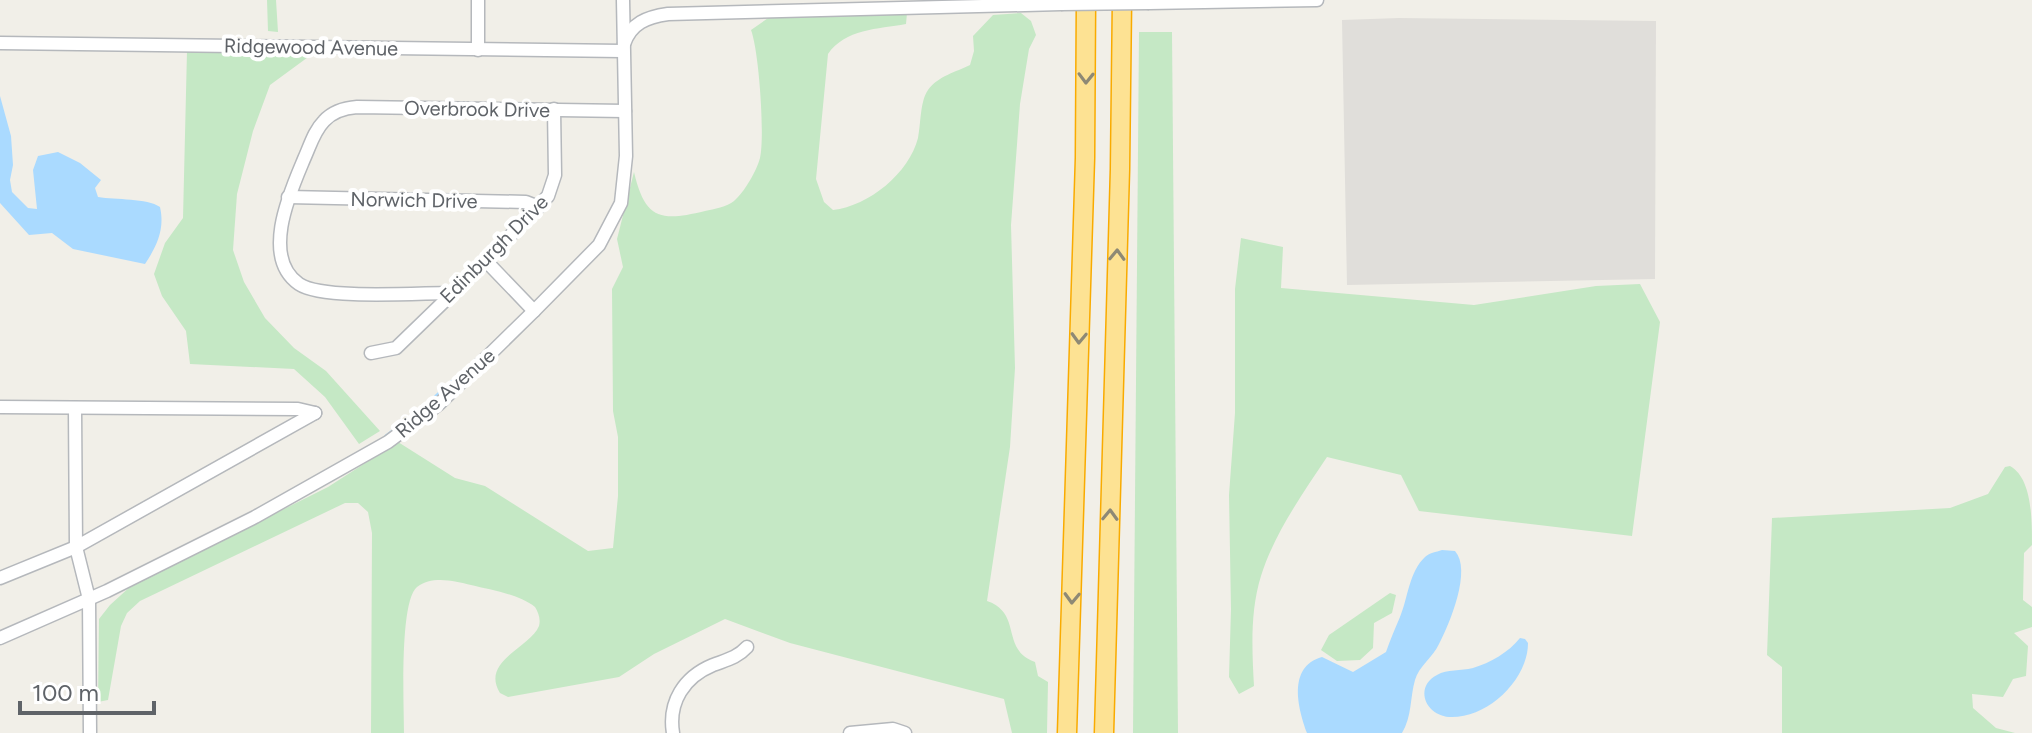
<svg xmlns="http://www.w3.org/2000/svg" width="2032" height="733" font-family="Figtree,sans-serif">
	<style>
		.industrial { fill: #e0deda }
		.green { fill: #c5e8c5 }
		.water { fill: #aadaff }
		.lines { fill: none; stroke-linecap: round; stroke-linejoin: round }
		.stream { stroke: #aadaff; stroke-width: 3 }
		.minor-casing { stroke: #b5b8bc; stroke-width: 15 }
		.highway-casing { stroke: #f9ab00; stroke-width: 21 }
		.minor { stroke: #fff; stroke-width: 12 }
		.highway { stroke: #fde293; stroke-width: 18 }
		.minor-bridge-casing { stroke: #b5b8bc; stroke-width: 15; stroke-linecap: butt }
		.minor-bridge { stroke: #fff; stroke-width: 12 }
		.oneway { stroke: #8e8975 }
		.labels { text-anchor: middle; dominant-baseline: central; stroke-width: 8; stroke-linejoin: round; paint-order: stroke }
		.street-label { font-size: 20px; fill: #5f6368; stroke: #fff }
	</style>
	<rect width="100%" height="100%" fill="#f1efe8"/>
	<path class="industrial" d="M 1399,18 L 1656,21 L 1655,279 L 1347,285 L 1342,20 Z"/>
	<g class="green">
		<path d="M 267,0 L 276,0 L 278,32 L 268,31 Z"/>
		<path d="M 907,13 L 906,24 C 878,29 845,29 828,54 L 816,179 L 824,202 L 833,210 C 869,206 909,173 918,138 C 921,124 920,101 928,90 C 938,76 956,72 970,65 L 974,51 L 973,36 L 993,15 L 1021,13 L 1031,21 L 1036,35 L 1029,49 L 1020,104 L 1011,225 L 1015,368 L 1010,447 L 987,601 C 1023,613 1000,650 1035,662 L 1038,676 L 1048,682 L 1047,733 L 1012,733 L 1004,699 L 790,643 L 725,619 L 654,654 L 619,677 L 508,697 L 500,693 C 480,661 531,647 539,626 C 541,619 538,612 535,607 C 519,594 491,590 471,585 C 455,581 432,575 417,587 C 399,602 404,707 404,733 L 371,733 L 372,533 L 368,512 L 358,503 L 345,503 L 140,601 L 127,613 L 121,626 L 108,700 L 98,702 L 99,619 L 110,605 L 132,585 L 328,487 L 398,442 L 455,478 L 485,486 L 588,551 L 613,548 L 618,496 L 618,437 L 613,411 L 612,289 L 623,267 L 617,239 L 634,172 C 645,219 660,222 705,211 C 714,209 727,207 734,201 C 744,193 757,170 760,158 C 765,136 759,51 751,30 L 771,16 Z"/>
		<path d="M 1139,32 L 1172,32 L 1178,733 L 1133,733 Z"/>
		<path d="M 187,51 L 315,52 L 270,85 L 253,131 L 237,194 L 233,250 L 244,282 L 265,318 L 294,348 L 326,371 L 380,431 L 359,444 L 325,397 L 294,369 L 190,364 L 186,331 L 162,296 L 154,274 L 165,243 L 183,218 Z"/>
		<path d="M 1241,238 L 1283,247 L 1281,288 L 1474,305 L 1596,286 L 1640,284 L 1660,322 L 1632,536 L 1419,511 L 1401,475 L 1327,457 C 1303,493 1274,534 1261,576 C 1250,611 1252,650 1254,686 L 1239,694 L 1229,677 L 1231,609 L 1229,495 L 1235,413 L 1235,289 Z"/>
		<path d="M 2010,466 C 2032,478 2032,519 2032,545 L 2024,553 L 2023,600 L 2032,607 L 2032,627 L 2014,633 L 2028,646 L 2026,676 L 2013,679 L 2003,697 L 1972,694 L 1973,708 L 1996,728 L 2015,733 L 1782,733 L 1782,667 L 1767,655 L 1772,518 L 1950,508 L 1988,494 L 2005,467 Z"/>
		<path d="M 1390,593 L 1396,595 L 1392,613 L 1374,623 L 1373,648 L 1360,660 L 1337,661 L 1321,650 L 1329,635 Z"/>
	</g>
	<g class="water">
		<path d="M 0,96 L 11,136 L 13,165 L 10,180 L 12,192 L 28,208 L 37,209 L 33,170 L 38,156 L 58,152 L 80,163 L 101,180 L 95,188 L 98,197 C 116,200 147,198 160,207 C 165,229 157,246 145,264 L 73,249 L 52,233 L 29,235 L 0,203 Z"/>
		<path d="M 1442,550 L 1455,551 C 1472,570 1450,623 1439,644 C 1433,657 1419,666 1415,680 C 1410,697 1412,717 1402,733 L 1307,733 C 1298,708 1287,667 1322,657 L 1353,672 L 1386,652 C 1390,640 1395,629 1400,617 C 1408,598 1409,572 1425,557 C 1429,553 1436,552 1442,550 Z"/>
		<path d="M 1520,638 L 1525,639 L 1528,643 C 1528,680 1487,719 1449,717 C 1425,715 1414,687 1437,675 C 1447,669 1461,671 1473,668 C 1490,663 1509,652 1520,638 Z"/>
	</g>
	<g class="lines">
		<g class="stream">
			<path d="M 416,414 L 470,365"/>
			<path d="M 386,436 L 394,430"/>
		</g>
		<g class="minor-casing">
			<g id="minor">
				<path d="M 478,0 L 478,50"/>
				<path d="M 1149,3 L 1317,0"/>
				<path d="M 0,43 L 622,51"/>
				<path d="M 624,44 C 631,23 647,17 668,14 L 1061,4"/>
				<path d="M 288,197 L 526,202 L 539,207"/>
				<path d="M 486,261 L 534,311"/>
				<path d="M 451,293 C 418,293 323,300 299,284 C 260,257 291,190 304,159 C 310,146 314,131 324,121 C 333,111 344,108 357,107 L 625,111"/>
				<path d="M 371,353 L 396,348 L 492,255 L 548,196 L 555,175 L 554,109"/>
				<path d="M 0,407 L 298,409 L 315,413"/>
				<path d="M 75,408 L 76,547 L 89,599 L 90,733"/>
				<path d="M 0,578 L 76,547 L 315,413"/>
				<path d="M 0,638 L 107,591 L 255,517 L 388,442 L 439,404 L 534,311 L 599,245 L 621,203 L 626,156 L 623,0"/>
				<path d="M 673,733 C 668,702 684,677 713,665 C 726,660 737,658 747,647"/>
				<path d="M 850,733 L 893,729 L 905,733"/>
			</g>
		</g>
		<g class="highway-casing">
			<g id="highway">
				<path d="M 1067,733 L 1085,158 L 1086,0"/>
				<path d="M 1104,733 L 1120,169 L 1122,0"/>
			</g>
		</g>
		<use href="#minor" class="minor"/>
		<use href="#highway" class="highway"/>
		<g class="minor-bridge-casing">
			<path id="minor-bridge" d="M 1061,4 L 1149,3"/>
		</g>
		<use href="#minor-bridge" class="minor-bridge"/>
	</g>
	<defs><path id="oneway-chevron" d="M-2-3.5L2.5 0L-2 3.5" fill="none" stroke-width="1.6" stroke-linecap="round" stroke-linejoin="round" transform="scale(2)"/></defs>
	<g class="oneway">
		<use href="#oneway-chevron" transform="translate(1086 78) rotate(91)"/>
		<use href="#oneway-chevron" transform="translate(1117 255) rotate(-88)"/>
		<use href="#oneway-chevron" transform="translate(1079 338) rotate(92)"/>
		<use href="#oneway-chevron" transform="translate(1110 515) rotate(-88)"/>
		<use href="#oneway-chevron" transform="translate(1072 598) rotate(92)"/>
	</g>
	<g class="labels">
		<g class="street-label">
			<text transform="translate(311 47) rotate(1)">Ridgewood Avenue</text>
			<text transform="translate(477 109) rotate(1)">Overbrook Drive</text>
			<text transform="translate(414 200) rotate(1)">Norwich Drive</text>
			<text transform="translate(494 249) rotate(-45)">Edinburgh Drive</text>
			<text transform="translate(445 393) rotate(-41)">Ridge Avenue</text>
		</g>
	</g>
	<path d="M20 701v12h134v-12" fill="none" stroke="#5f6368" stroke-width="4"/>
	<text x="32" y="701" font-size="24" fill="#5f6368" stroke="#ffffff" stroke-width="6" paint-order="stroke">100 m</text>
</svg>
